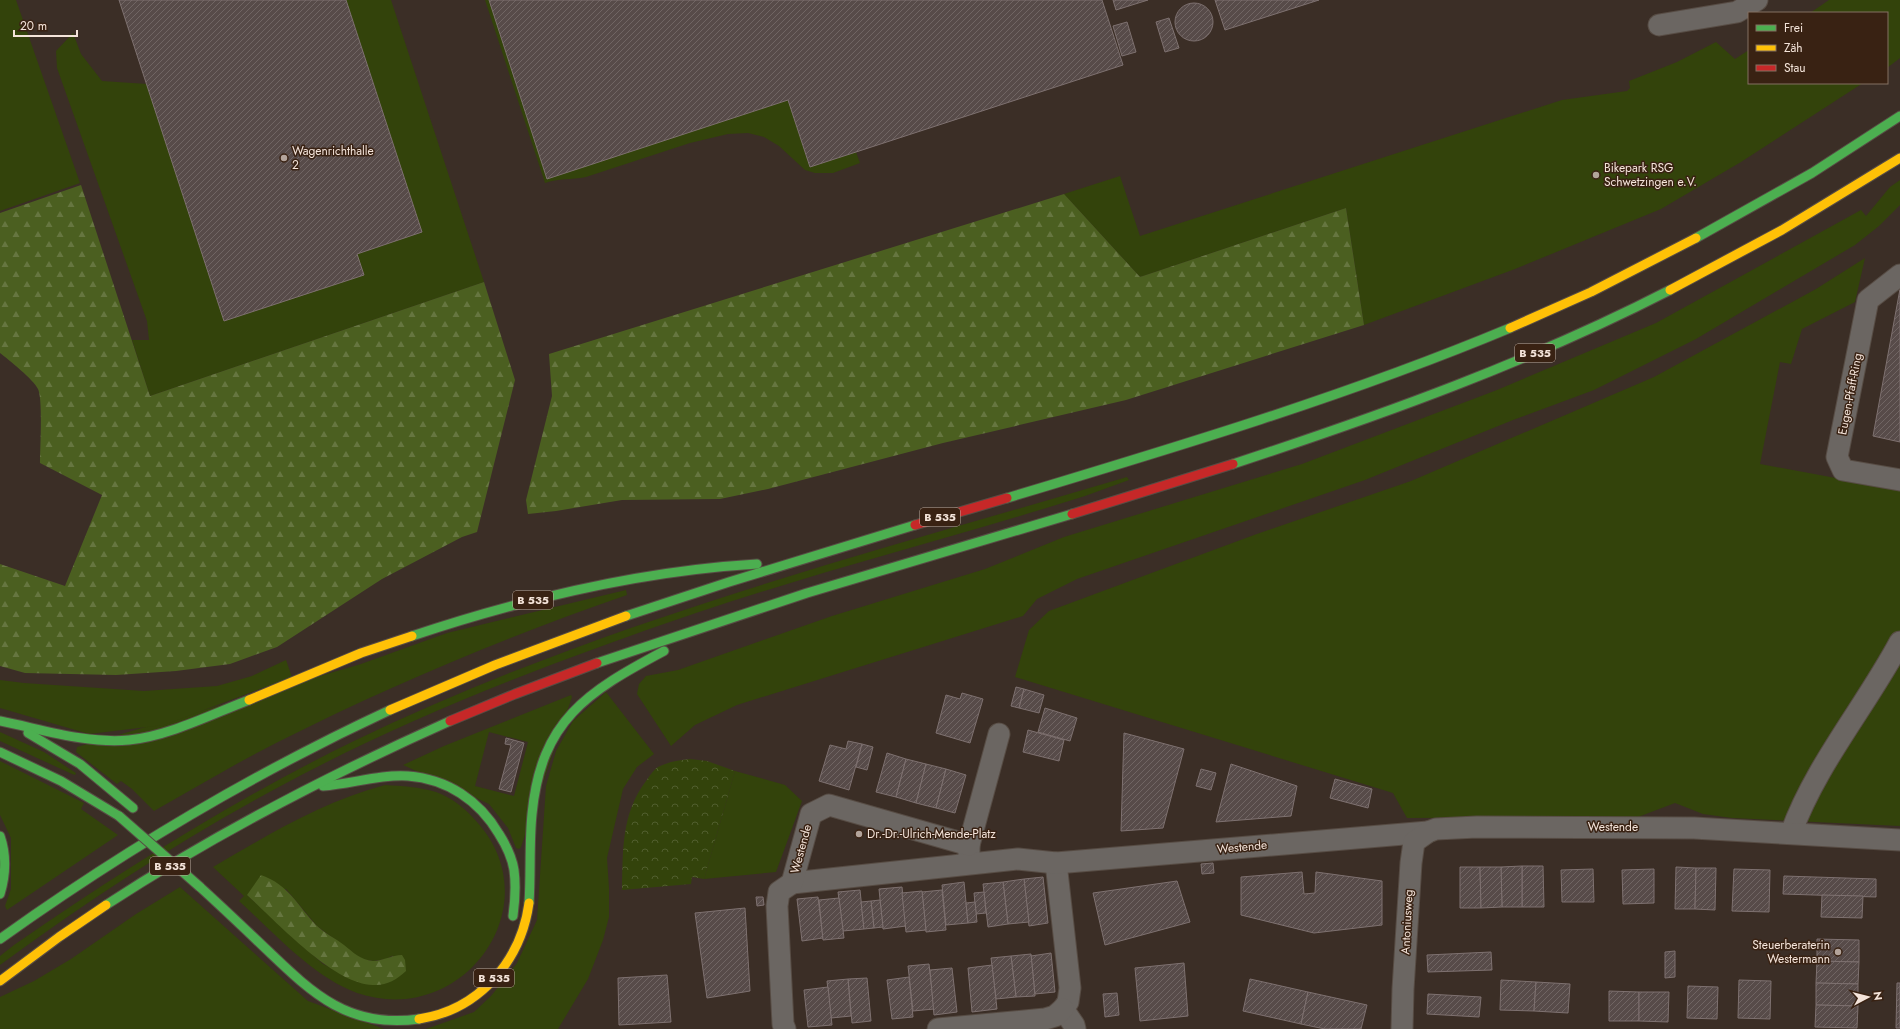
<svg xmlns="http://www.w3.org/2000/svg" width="1900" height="1029" font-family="Jost,sans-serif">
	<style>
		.green { fill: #33430b; fill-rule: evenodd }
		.forest { fill: url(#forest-firs) }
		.park { fill: url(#park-crowns) }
		.building { fill: url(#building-hatch); stroke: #7e7170 }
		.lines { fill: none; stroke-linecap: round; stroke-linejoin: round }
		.street-casing { stroke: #574c44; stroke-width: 23 }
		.fast-casing { stroke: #574c44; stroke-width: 11 }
		.slow-casing { stroke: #574c44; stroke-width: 11 }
		.jam-casing { stroke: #574c44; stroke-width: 11 }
		.street { stroke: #6b6662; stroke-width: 21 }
		.fast { stroke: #4caf50; stroke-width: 9 }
		.slow { stroke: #ffc107; stroke-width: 9 }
		.jam { stroke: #c62828; stroke-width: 9 }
		.fast-bridge-casing { stroke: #574c44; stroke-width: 11; stroke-linecap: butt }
		.fast-bridge { stroke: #4caf50; stroke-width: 9 }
		.poi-dot { fill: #b3a49b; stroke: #392213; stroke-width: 1.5 }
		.labels { text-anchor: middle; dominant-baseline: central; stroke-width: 3; stroke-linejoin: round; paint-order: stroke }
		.shield { fill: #392213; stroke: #bcaa9e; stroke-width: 1 }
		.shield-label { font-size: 11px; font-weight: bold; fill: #f4e4da }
		.poi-label { font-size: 12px; fill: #f4e4da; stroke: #392213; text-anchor: start }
		.street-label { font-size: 12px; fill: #f4e4da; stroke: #392213 }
	</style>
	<defs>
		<pattern id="forest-firs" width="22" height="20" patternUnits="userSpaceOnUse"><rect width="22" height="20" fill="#4b5f20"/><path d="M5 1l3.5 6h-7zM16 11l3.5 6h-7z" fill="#667640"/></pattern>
		<pattern id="park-crowns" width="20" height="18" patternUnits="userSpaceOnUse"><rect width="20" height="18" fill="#33430b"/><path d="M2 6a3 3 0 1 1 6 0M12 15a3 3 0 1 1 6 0" fill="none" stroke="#515e2e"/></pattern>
		<pattern id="building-hatch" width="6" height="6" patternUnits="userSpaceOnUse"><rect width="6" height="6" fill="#574b49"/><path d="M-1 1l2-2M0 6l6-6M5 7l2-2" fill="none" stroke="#706563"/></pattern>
	</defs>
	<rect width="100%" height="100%" fill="#3b2e26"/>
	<g class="green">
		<path d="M 0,0 L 16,0 L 80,183 L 0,211 Z"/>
		<path d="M 346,0 L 391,0 L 484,282 L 150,396 L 132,340 L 149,340 L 147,321 L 57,68 L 56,51 L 73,33 L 81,54 L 102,81 L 147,84 L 357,254 L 422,232 Z"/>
		<path d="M 485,0 L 489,0 L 547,178 L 788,100 L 810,167 L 856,152 L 860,163 L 833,173 L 815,173 L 805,170 L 779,146 L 764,137 L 748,133 L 728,134 L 690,143 L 586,177 C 571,180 558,178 545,183 Z"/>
		<path d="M 1829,0 L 1900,0 L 1900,58 L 1887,68 L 1887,13 L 1810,13 Z"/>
		<path d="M 1716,42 L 1735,59 L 1749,50 L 1749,83 L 1863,83 L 1741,162 L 1661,209 L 1515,269 L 1364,325 L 1346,208 L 1140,277 L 1064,194 L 1120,176 L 1140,236 L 1562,100 L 1627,91 L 1630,88 L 1629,81 L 1677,62 Z"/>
		<path d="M 1900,180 L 1900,205 L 1879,226 L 1855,245 L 1696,339 L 1594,390 L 1513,420 L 1365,480 L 1077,579 L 1037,599 L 1023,616 L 737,705 L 695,725 L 671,746 L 637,694 L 639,684 L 646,676 L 678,670 L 832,616 L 985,569 L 1064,537 L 1302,464 L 1497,390 L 1656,323 L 1861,210 L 1866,216 L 1890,187 Z"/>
		<path d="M 1865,258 L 1855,302 L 1802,329 L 1791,364 L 1780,362 L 1760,464 L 1900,490 L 1900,826 L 1732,818 L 1703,814 L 1675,803 L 1638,817 L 1407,818 L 1393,793 L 1015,677 L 1029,630 L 1049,611 L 1254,535 L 1411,481 L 1654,377 L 1816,289 Z"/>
		<path d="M 1127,477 L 1129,480 L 1085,496 C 956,537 824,570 696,613 C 552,662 410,716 277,788 C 180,840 88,900 0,965 L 0,956 L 14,945 C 123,870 235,799 354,741 C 600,622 867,554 1127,477 Z"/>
		<path d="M 626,590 L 627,595 C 508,636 391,685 278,742 C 236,763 195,788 154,811 L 132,789 L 121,781 L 117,784 L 76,752 L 77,747 L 361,664 L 447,633 Z"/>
		<path d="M 286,660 L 292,677 L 164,725 L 89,734 L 0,708 L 0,680 L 24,683 L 144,691 L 217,686 L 252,676 Z"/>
		<path d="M 606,692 L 654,754 L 637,767 L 623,789 L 607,858 L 609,888 L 609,917 L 603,940 L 588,979 L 558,1029 L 426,1029 L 474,1012 L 491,996 L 517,963 L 537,920 L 546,786 L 556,751 L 573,721 Z"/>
		<path d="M 571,695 L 572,697 L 521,847 L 519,849 L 516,848 L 508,828 L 489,804 L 403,765 L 444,746 ZM 489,732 L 528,742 L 514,796 L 475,786 Z"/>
		<path d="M 0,732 L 44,752 L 76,773 L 75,775 L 72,774 L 0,741 Z"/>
		<path d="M 0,761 L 84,803 L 81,809 L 118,835 L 7,910 L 5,906 L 11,889 L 11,838 L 0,815 Z"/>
		<path d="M 735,771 L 785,785 L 802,801 L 776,872 L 704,879 Z"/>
		<path d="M 385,785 C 403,786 419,787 436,792 C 453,798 466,809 477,822 C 552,905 463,1029 357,993 C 313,977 273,932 239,901 L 244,896 L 213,867 C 270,834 321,802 385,785 ZM 286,889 L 317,926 L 361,959 L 373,961 L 386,959 L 394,955 L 359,982 L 323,964 L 247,895 Z"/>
		<path d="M 180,887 L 308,1001 L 384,1029 L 0,1029 L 0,997 L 34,981 L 71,959 L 136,914 Z"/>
	</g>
	<g class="forest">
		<path d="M 81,185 L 150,396 L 484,282 L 515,380 L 477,532 L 462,537 L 382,579 L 277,647 L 230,664 L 176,671 L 116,675 L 25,673 L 0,666 L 0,564 L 65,586 L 102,495 L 40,463 C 40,449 43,399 38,389 C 34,380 8,359 0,353 L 0,213 Z"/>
		<path d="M 1064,194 L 1140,277 L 1346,208 L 1364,325 L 1126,400 L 943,443 L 768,489 L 720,499 L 622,500 L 556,511 L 528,514 L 526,500 L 552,396 L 549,354 Z"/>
		<path d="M 261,875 C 289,885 297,905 316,925 C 324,933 335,938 344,945 C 353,952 360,960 373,961 C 383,961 392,955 402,955 L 405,960 L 406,971 C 396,980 386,986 373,985 C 333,984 276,921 247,895 Z"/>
	</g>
	<path class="park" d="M 690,759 L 707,761 L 735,771 L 704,879 L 692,877 L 691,884 L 622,890 C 623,851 621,814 646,781 C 649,777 653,770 658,767 C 668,762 679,760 690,759 Z"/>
	<g class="building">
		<path d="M 119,0 L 346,0 L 422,232 L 357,254 L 364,275 L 224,321 Z"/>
		<path d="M 489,0 L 1102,0 L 1123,65 L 810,167 L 788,100 L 547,179 Z"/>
		<path d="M 1113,0 L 1148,0 L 1116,10 Z"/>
		<path d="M 1215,0 L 1319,0 L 1225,30 Z"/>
		<circle cx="1194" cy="22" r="19"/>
		<path d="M 1169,18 L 1179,48 L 1165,52 L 1156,22 Z"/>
		<path d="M 1127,22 L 1136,52 L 1122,56 L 1113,26 Z"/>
		<path d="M 1900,289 L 1900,442 L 1873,436 Z"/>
		<path d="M 1016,687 L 1024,689 L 1019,708 L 1011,706 Z"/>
		<path d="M 1024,689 L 1044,695 L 1039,713 L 1019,708 Z"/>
		<path d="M 962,693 L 983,699 L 970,743 L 936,733 L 946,695 L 960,699 Z"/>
		<path d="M 1045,708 L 1077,718 L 1070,741 L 1038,732 Z"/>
		<path d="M 1028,730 L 1064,740 L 1059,761 L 1023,752 Z"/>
		<path d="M 1124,733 L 1184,749 L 1163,828 L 1121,831 Z"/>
		<path d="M 506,738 L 524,743 L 511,792 L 499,789 L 511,745 L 505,744 Z"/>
		<path d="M 848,741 L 862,744 L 849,790 L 819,781 L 830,745 L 846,749 Z"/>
		<path d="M 862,744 L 873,747 L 867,770 L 856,767 Z"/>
		<path d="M 887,753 L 906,759 L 896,797 L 876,792 Z"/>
		<path d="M 906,759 L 926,764 L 916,803 L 896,797 Z"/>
		<path d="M 926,764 L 946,769 L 936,808 L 916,803 Z"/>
		<path d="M 1231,764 L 1297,786 L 1291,816 L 1216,822 Z"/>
		<path d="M 946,769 L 966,775 L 955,813 L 936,808 Z"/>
		<path d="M 1201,769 L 1216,773 L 1211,790 L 1196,786 Z"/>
		<path d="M 1335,779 L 1372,789 L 1368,808 L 1330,798 Z"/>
		<path d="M 1213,863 L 1214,873 L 1202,874 L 1201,864 Z"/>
		<path d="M 1522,866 L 1543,866 L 1544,907 L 1522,907 Z"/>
		<path d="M 1522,866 L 1522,907 L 1502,907 L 1501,867 Z"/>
		<path d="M 1460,867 L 1480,867 L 1481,908 L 1460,908 Z"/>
		<path d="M 1480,867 L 1501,867 L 1502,907 L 1481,908 Z"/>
		<path d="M 1676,867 L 1696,868 L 1695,909 L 1675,909 Z"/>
		<path d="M 1696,868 L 1716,868 L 1715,910 L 1695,909 Z"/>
		<path d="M 1593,869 L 1594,902 L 1562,902 L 1561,870 Z"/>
		<path d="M 1654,869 L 1654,903 L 1623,904 L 1622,870 Z"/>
		<path d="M 1734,869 L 1770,870 L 1769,912 L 1732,911 Z"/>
		<path d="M 1302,872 L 1304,894 L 1315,893 L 1316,872 L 1382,881 L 1382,925 L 1314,933 L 1241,915 L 1241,877 Z"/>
		<path d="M 1784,876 L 1876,879 L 1876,897 L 1783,894 Z"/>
		<path d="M 1043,877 L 1048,923 L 1029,926 L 1024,879 Z"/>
		<path d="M 1024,879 L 1029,922 L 1008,924 L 1003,882 Z"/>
		<path d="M 1177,881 L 1190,922 L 1105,945 L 1093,893 Z"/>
		<path d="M 964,882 L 968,923 L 946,925 L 942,885 Z"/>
		<path d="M 1003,882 L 1008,924 L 988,927 L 983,884 Z"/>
		<path d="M 902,887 L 906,926 L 883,929 L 879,889 Z"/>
		<path d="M 860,890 L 864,929 L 843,931 L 838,892 Z"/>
		<path d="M 942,890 L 946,930 L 926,932 L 922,892 Z"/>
		<path d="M 922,891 L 926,930 L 906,932 L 902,893 Z"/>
		<path d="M 984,892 L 986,913 L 976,914 L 974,893 Z"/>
		<path d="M 1822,895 L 1863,896 L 1862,918 L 1821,917 Z"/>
		<path d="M 756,897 L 763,897 L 764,905 L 757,906 Z"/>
		<path d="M 818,897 L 823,938 L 802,941 L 797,899 Z"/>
		<path d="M 839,898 L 844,938 L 823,940 L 819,900 Z"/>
		<path d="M 880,900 L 883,927 L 874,928 L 871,901 Z"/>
		<path d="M 871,901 L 874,928 L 864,929 L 861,902 Z"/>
		<path d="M 975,902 L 977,922 L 968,923 L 966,903 Z"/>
		<path d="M 745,908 L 750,991 L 707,998 L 695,913 Z"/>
		<path d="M 1817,939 L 1859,940 L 1859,962 L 1817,961 Z"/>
		<path d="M 1675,951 L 1675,977 L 1665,978 L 1665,952 Z"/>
		<path d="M 1491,952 L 1492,970 L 1428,972 L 1427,955 Z"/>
		<path d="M 1051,953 L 1055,992 L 1035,994 L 1031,956 Z"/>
		<path d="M 1031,954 L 1035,996 L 1016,997 L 1011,956 Z"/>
		<path d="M 1011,956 L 1016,997 L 996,999 L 991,958 Z"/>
		<path d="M 1817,961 L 1859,962 L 1858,984 L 1816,983 Z"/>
		<path d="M 1184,963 L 1188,1016 L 1140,1021 L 1135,968 Z"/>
		<path d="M 929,964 L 934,1009 L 913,1011 L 908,966 Z"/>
		<path d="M 992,965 L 997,1009 L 972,1012 L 968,968 Z"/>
		<path d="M 952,968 L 957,1012 L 934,1015 L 930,970 Z"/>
		<path d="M 667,975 L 671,1022 L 619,1025 L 618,978 Z"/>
		<path d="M 909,977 L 913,1017 L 892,1019 L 887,980 Z"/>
		<path d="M 867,978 L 871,1021 L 852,1023 L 848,979 Z"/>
		<path d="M 848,979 L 851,1016 L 831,1018 L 827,981 Z"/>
		<path d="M 1250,979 L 1308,992 L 1301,1024 L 1243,1011 Z"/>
		<path d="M 1501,980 L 1536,982 L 1534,1011 L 1500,1010 Z"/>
		<path d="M 1739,980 L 1771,981 L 1770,1019 L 1738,1018 Z"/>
		<path d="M 1536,982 L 1570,984 L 1568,1013 L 1534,1011 Z"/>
		<path d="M 1816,983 L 1858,984 L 1858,1006 L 1816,1005 Z"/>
		<path d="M 1897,983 L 1900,983 L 1900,1028 L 1896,1028 Z"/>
		<path d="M 1688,986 L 1718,987 L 1717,1019 L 1687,1018 Z"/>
		<path d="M 828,987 L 832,1025 L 808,1027 L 804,990 Z"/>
		<path d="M 1609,991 L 1639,992 L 1639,1021 L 1609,1021 Z"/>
		<path d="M 1308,992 L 1367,1005 L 1361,1029 L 1325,1029 L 1301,1024 Z"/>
		<path d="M 1639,992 L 1669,992 L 1668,1022 L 1639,1021 Z"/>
		<path d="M 1117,993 L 1119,1015 L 1105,1017 L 1103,994 Z"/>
		<path d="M 1428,994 L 1481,997 L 1479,1017 L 1427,1014 Z"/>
		<path d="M 1816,1005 L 1858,1006 L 1857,1028 L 1815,1027 Z"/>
	</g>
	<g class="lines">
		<g class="street-casing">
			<g id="street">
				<path d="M 1659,25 L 1737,12 L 1757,0"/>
				<path d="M 1900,275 L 1868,300 L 1837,457 L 1843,470 L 1900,480"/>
				<path d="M 1791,833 C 1816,764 1866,706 1900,642"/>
				<path d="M 969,857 L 969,845 L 999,734"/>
				<path d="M 1056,863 L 1070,988 L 1068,1002 L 1063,1009 L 1074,1025 L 1075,1029"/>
				<path d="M 792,883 L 1018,859 L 1056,863 L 1428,832"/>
				<path d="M 785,1029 L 783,1024 L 777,906 L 779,892 L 792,883 L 811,814 L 829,805 L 969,845"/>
				<path d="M 938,1029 L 1045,1019 L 1055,1016 L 1063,1009"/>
				<path d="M 1402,1029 L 1403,989 L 1411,863 L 1414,842 L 1428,832 L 1436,829 L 1477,827 L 1694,828 L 1900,840"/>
			</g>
		</g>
		<g class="fast-casing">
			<g id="fast">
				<path d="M 1696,238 L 1812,173 L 1900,116"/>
				<path d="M 1233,464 C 1382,415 1530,362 1670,290"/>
				<path d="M 1007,498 C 1177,447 1347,396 1510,328"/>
				<path d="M 626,616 L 729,582 L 915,525"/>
				<path d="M 412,636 C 523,599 640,571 757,564"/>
				<path d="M 597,663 L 807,593 L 1072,514"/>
				<path d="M 0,721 C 41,729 86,744 129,740 C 169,736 212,714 249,700"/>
				<path d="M 28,733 L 80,764 L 133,808"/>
				<path d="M 0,752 L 61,781 L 119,816"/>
				<path d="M 323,786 C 351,784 380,774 408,776 C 447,779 479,800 499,834 C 506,845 512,857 514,870 C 516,885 515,901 513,916"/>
				<path d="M 0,836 C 7,856 6,874 0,894"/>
				<path d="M 200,887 C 222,907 243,927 265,948 C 312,993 348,1029 419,1019"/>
				<path d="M 529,903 C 531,873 529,844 532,814 C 541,720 587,692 664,651"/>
				<path d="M 106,905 C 215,834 331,774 450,721"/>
				<path d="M 0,939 C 126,849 250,775 390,710"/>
			</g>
		</g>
		<g class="slow-casing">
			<g id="slow">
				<path d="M 1670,290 L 1782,230 L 1900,158"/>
				<path d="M 1510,328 L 1591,292 L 1696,238"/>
				<path d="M 249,700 L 361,653 L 412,636"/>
				<path d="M 390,710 L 495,665 L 626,616"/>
				<path d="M 0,981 L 59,937 L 106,905"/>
				<path d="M 419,1019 C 479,1010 521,961 529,903"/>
			</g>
		</g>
		<g class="jam-casing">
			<g id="jam">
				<path d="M 1072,514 L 1233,464"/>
				<path d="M 915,525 L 1007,498"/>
				<path d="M 450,721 L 515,694 L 597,663"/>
			</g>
		</g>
		<use href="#street" class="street"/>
		<use href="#fast" class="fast"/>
		<use href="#slow" class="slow"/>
		<use href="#jam" class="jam"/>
		<g class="fast-bridge-casing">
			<path id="fast-bridge" d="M 119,816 L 200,887"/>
		</g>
		<use href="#fast-bridge" class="fast-bridge"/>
	</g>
	<g class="poi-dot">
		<circle cx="284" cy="158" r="4"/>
		<circle cx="1596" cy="175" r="4"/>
		<circle cx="859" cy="834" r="4"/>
		<circle cx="1838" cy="952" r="4"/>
	</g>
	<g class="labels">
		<g class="shield">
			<rect x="1515" y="344" width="40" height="18" rx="3"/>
			<rect x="920" y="508" width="40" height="18" rx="3"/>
			<rect x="513" y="591" width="40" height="18" rx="3"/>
			<rect x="150" y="857" width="40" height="18" rx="3"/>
			<rect x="474" y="969" width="40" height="18" rx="3"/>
		</g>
		<g class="shield-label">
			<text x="1535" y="353">B 535</text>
			<text x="940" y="517">B 535</text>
			<text x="533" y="600">B 535</text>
			<text x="170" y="866">B 535</text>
			<text x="494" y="978">B 535</text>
		</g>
		<g class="poi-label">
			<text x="292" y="151">Wagenrichthalle<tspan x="292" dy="14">2</tspan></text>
			<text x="1604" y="168">Bikepark RSG<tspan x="1604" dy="14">Schwetzingen e.V.</tspan></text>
			<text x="867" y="834">Dr.-Dr.-Ulrich-Mende-Platz</text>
			<text x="1830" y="945" text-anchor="end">Steuerberaterin<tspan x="1830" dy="14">Westermann</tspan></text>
		</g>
		<g class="street-label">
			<text transform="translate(1850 394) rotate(-79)">Eugen-Pfaff-Ring</text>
			<text x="1613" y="827">Westende</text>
			<text transform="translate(1242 847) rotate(-5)">Westende</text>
			<text transform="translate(801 849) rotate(-75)">Westende</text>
			<text transform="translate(1407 922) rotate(-87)">Antoniusweg</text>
		</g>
	</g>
	<rect x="1748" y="12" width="140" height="72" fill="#392213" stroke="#847063"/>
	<rect x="1756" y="25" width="20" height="6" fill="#4caf50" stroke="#847063"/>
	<text x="1784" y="32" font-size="12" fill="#f4e4da">Frei</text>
	<rect x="1756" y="45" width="20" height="6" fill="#ffc107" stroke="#847063"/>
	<text x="1784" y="52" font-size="12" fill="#f4e4da">Zäh</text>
	<rect x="1756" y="65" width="20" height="6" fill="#c62828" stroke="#847063"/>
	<text x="1784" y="72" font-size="12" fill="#f4e4da">Stau</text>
	<g transform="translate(1868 997) rotate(83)" stroke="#392213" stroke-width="3" paint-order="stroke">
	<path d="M0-3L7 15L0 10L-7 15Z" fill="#f4e4da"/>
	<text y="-6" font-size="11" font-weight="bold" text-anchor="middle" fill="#f4e4da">N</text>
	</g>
	<path d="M14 30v6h63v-6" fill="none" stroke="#f4e4da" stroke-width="2"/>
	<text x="20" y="30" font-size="12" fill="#f4e4da" stroke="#392213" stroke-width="3" paint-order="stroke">20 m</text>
</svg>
